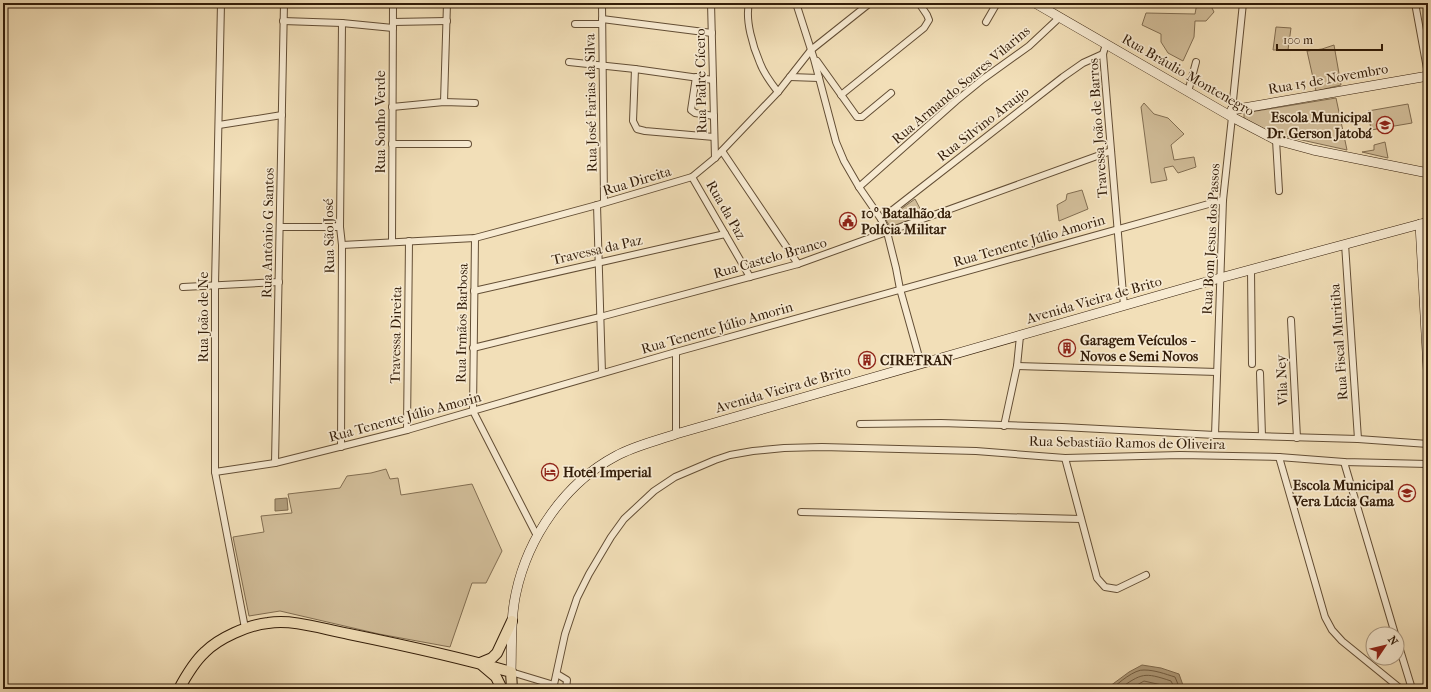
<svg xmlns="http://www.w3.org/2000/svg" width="1431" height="692" font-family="'IM FELL French Canon',serif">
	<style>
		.green { fill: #d2be9a; stroke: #826e52 }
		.water { fill: #b19d7c; stroke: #7f6a4e }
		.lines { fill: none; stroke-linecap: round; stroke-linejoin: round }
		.shore { stroke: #725d42; stroke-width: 1 }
		.street-casing { stroke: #634e35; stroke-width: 8 }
		.secondary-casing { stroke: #331d09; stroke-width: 10 }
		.primary-casing { stroke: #331d09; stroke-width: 12 }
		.street { stroke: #f7ead1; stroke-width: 6 }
		.secondary { stroke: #f7ead1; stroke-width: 9 }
		.primary { stroke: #f2dfb8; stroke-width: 10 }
		.labels { text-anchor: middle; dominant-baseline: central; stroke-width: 3.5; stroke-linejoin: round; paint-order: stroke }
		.street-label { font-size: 14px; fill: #331d09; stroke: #f7ead1 }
		.poi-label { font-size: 14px; font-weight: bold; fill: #331d09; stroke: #f7ead1; text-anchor: start }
	</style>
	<rect width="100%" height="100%" fill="#f2dfb8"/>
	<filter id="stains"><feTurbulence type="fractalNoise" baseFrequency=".005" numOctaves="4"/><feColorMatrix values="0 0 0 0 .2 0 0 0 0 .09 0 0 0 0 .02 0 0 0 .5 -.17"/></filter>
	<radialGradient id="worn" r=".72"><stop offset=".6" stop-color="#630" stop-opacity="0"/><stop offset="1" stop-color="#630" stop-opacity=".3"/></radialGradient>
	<g class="green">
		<path d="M 1197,3 L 1211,3 L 1211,6 L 1214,12 L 1206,21 L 1195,21 L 1194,37 L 1183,61 L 1168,53 L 1161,42 L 1161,34 L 1142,25 L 1146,13 L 1195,14 Z"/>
		<path d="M 1276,27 L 1291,28 L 1288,50 L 1273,50 Z"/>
		<path d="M 1334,45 L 1341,85 L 1316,91 L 1307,51 L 1322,49 Z"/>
		<path d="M 1336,98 L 1347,150 L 1270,133 L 1244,118 L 1244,113 Z"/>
		<path d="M 1144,103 L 1154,114 L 1168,118 L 1184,134 L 1171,145 L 1174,160 L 1194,157 L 1196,167 L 1178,173 L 1173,166 L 1164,168 L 1167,180 L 1151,183 L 1141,107 Z"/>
		<path d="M 1408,104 L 1412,123 L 1371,130 L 1368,111 Z"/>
		<path d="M 1385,142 L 1388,158 L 1362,152 L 1374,150 L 1374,145 Z"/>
		<path d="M 1082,190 L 1088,209 L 1059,221 L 1057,205 L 1066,200 L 1067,194 Z"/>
		<path d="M 915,199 L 924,216 L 891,228 L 886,220 Z"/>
		<path d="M 386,469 L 390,479 L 398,478 L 401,495 L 472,484 L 502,551 L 486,583 L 472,583 L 450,647 L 379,634 L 280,611 L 249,616 L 233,537 L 264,532 L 261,516 L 292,513 L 288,494 L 340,488 L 347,476 L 371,473 Z"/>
	</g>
	<g class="water">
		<path d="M 287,498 L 288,510 L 275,511 L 275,499 Z"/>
		<path d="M 1142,665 L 1161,668 L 1179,674 L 1184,688 L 1187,689 L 1106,689 L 1129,672 Z"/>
	</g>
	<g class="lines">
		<g class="shore">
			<path d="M 1112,689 C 1118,683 1135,669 1144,670 C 1155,670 1165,674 1175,677 L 1180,689"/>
			<path d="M 1119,689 C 1142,673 1144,672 1171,681 L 1175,689"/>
			<path d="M 1130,689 L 1144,681 L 1166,686 L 1168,689"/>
		</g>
		<g class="street-casing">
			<g id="street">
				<path d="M 221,3 L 215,285 L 215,472 L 245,628"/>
				<path d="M 602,3 L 604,202"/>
				<path d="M 711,3 L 715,158"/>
				<path d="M 749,3 C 745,20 753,47 760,63 C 764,74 771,83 778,92"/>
				<path d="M 796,3 L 814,59 L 836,142 L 844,161 L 859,187 L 881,219 L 887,232 L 896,268 L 900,289 L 921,364"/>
				<path d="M 1415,3 L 1428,74"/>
				<path d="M 602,19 L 712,33"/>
				<path d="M 283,21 L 342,23 L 393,28"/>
				<path d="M 393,22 L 447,21"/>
				<path d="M 986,22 L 997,3"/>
				<path d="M 575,24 L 602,24"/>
				<path d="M 1106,44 L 1103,54 L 1124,306"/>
				<path d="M 817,61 L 857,117 L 862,117 L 891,93"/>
				<path d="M 569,62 L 635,69 L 713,80"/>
				<path d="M 635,69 L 633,121 L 637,129 L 645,131 L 714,137"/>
				<path d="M 696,77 L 691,110 L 695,113 L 714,116"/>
				<path d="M 790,77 L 819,78"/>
				<path d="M 1188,92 L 1196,62"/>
				<path d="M 841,95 L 924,28 L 929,20 L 927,15 L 919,3"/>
				<path d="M 444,102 L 447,3"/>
				<path d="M 392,107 L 444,102 L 475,103"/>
				<path d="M 1232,110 L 1243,3"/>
				<path d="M 219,125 L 282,115"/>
				<path d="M 1276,140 L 1279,191"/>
				<path d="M 392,144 L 468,144"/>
				<path d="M 722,151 L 798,264"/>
				<path d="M 692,177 L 750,277"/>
				<path d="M 859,187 L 956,101 L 983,79 L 1029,46 L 1060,17"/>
				<path d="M 597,205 L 602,373"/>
				<path d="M 881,219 L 1063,77 L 1083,63 L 1103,54"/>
				<path d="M 280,227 L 340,227"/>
				<path d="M 475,238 L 473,411 L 537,536"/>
				<path d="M 392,242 L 393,3"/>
				<path d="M 1345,244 L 1358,439"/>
				<path d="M 342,245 L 475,238 L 597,205 L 692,177 L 715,158 L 778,92 L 811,50 L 870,3"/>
				<path d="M 1251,270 L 1252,364"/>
				<path d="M 183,287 L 279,282"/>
				<path d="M 474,291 L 725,234"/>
				<path d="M 1291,320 L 1297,438"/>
				<path d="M 473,348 L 600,317 L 798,264 L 1111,151"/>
				<path d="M 676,352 L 676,434"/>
				<path d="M 1017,366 L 1217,372"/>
				<path d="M 1260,373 L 1262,436"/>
				<path d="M 860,424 L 941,423 L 1062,427 L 1215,435 L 1358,439 L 1428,444"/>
				<path d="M 1004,426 L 1017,366 L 1020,336"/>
				<path d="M 407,430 L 409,241"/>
				<path d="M 1215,435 L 1223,200 L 1232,117"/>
				<path d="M 341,447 L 342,245 L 340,227 L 342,23"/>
				<path d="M 1279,457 L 1325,617 L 1332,630 L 1342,641 L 1401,689"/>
				<path d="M 1065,458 L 1097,578 L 1105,587 L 1117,589 L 1146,575"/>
				<path d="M 1344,462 L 1395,634"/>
				<path d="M 275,463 L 284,3"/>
				<path d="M 215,472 L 275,463 L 407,430 L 676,352 L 1223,200"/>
				<path d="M 801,512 L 1081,519"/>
				<path d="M 1397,640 L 1412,689"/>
				<path d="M 511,672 L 554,685"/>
				<path d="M 557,674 L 567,680 L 566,689"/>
				<path d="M 553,689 L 565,634 L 577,598 L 589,574 L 611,537 L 624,519 L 654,491 L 675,477 L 715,460 L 730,455 L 753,451 L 784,448 L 822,447 L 976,451 L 1065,458 L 1180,455 L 1279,457 L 1344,462 L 1428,464"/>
			</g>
		</g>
		<g class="secondary-casing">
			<g id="secondary">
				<path d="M 1035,3 L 1232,117 L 1276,140 L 1313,150 L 1428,173"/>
				<path d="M 1232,117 L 1232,110 L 1428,76"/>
				<path d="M 1420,224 L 1428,370"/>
				<path d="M 511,672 C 512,646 510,619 516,593 C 528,537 565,483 616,456 C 634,446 656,441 676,434 L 1220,278 L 1428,222"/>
			</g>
		</g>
		<g class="primary-casing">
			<g id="primary">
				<path d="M 480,663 L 492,658 L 497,653 L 512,621"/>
				<path d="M 483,666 L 496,677 L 502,689"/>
				<path d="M 179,689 C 186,676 194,662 205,652 C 219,638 248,625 268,623 C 294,619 322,629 349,634 C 403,645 458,657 511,672 L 512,689"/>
			</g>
		</g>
		<use href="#street" class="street"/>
		<use href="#secondary" class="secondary"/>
		<use href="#primary" class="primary"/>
	</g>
	<defs>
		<g id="school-ring" transform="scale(0.9)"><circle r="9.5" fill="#f7ead1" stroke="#8f2418" stroke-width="1.5"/><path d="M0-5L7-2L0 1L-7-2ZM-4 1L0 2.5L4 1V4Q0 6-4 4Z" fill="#8f2418"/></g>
		<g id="civic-ring" transform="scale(0.9)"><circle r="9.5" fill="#f7ead1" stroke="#8f2418" stroke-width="1.5"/><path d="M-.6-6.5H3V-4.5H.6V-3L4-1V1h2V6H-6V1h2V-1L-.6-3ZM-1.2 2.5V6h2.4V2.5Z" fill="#8f2418"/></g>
		<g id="building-ring" transform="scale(0.9)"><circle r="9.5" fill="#f7ead1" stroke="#8f2418" stroke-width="1.5"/><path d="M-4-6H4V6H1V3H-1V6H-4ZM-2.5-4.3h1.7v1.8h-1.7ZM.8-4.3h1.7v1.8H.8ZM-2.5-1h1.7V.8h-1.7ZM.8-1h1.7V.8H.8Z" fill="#8f2418"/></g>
		<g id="hotel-ring" transform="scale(0.9)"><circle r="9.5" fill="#f7ead1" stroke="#8f2418" stroke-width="1.5"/><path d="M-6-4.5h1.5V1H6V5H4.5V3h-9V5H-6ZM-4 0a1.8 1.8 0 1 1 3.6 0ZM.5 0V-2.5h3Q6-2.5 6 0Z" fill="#8f2418"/></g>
	</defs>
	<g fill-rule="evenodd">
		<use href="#school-ring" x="1385" y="125"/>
		<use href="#civic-ring" x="848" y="221"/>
		<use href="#building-ring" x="1067" y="348"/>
		<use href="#building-ring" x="867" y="360"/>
		<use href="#hotel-ring" x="550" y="472"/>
		<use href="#school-ring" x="1407" y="493"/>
	</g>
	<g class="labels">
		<g class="street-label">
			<text transform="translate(1188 75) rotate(30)">Rua Bráulio Montenegro</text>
			<text transform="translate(1328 79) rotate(-10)">Rua 15 de Novembro</text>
			<text transform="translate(701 81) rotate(-91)">Rua Padre Cícero</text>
			<text transform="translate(961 85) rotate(-40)">Rua Armando Soares Vilarins</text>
			<text transform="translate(591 103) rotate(-91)">Rua José Farias da Silva</text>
			<text transform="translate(380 122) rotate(-90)">Rua Sonho Verde</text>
			<text transform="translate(983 124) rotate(-38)">Rua Silvino Araujo</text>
			<text transform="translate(1098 128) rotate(-94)">Travessa João de Barros</text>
			<text transform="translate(637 181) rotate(-17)">Rua Direita</text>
			<text transform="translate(726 210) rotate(60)">Rua da Paz</text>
			<text transform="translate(268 233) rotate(-89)">Rua Antônio G Santos</text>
			<text transform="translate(329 236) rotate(-91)">Rua São José</text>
			<text transform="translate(1211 239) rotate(-87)">Rua Bom Jesus dos Passos</text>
			<text transform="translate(1029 241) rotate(-16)">Rua Tenente Júlio Amorin</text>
			<text transform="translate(597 250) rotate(-13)">Travessa da Paz</text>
			<text transform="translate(770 258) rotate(-16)">Rua Castelo Branco</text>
			<text transform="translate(1094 300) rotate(-16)">Avenida Vieira de Brito</text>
			<text transform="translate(203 317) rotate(-90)">Rua João de Ne</text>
			<text transform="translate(462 323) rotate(-89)">Rua Irmãos Barbosa</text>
			<text transform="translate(717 328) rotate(-16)">Rua Tenente Júlio Amorin</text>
			<text transform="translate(396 335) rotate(-89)">Travessa Direita</text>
			<text transform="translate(1339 342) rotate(-94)">Rua Fiscal Muritiba</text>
			<text transform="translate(1282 380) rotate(-93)">Vila Ney</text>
			<text transform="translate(783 389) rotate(-16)">Avenida Vieira de Brito</text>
			<text transform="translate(405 417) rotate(-15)">Rua Tenente Júlio Amorin</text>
			<text transform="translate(1127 443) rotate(1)">Rua Sebastião Ramos de Oliveira</text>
		</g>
		<g class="poi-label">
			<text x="1372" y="117" text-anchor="end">Escola Municipal<tspan x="1372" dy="16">Dr. Gerson Jatobá</tspan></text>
			<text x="861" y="213">10º Batalhão da<tspan x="861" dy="16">Polícia Militar</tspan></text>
			<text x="1080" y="340">Garagem Veículos -<tspan x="1080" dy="16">Novos e Semi Novos</tspan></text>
			<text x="880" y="360">CIRETRAN</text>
			<text x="563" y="472">Hotel Imperial</text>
			<text x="1394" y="485" text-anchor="end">Escola Municipal<tspan x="1394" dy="16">Vera Lúcia Gama</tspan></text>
		</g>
	</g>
	<rect width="1431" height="692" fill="none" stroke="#f2dfb8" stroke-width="16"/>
	<rect x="4" y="4" width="1423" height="684" fill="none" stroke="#331d09" stroke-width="2"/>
	<rect x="8" y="8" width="1415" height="676" fill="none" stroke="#331d09"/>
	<g transform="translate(1385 646) rotate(55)"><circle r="19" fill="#f7ead1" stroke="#a99881"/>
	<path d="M0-3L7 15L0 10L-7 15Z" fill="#8f2418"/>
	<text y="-6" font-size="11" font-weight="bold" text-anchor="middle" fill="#331d09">N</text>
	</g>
	<path d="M1277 44v6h105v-6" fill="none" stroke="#331d09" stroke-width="2"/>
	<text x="1283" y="44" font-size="12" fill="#331d09" stroke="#f7ead1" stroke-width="3" paint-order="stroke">100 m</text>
	<rect width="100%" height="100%" filter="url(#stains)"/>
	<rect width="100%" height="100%" fill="url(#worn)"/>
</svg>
